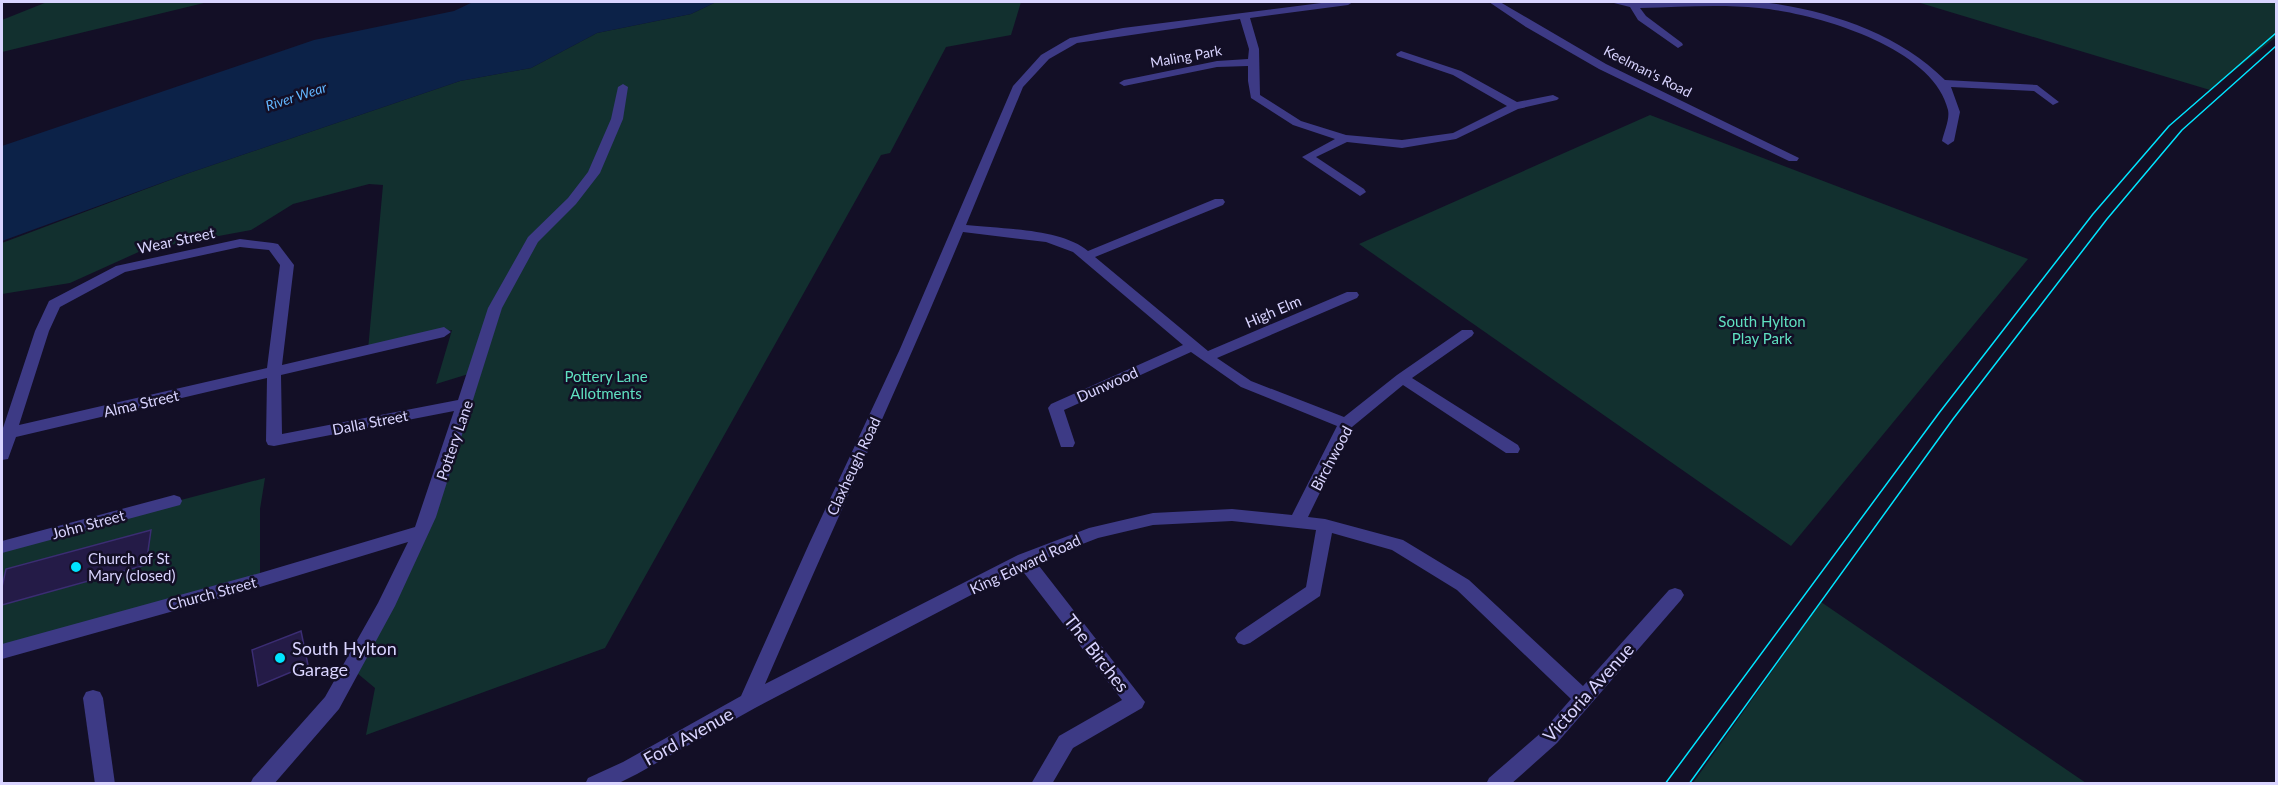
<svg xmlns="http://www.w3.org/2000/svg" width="2278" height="785" font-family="Lato,sans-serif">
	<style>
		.green { fill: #12302f }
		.water { fill: #0c2248 }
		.building { fill: #241b47; stroke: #3b2d73; stroke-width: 1.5 }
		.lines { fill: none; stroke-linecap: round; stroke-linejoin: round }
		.minor { fill: #3d3a85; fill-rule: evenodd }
		.tram { stroke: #00e5ff; stroke-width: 1.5 }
		.poi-dot { fill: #00e5ff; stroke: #130f26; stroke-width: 2 }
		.labels { text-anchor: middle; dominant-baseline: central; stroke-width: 5; stroke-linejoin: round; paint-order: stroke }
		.far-street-label { font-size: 14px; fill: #d9d4ff; stroke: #130f26 }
		.far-water-label { font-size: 14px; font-style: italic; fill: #62b6ff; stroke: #130f26 }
		.street-label { font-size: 15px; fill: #d9d4ff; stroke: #130f26 }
		.park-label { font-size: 15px; fill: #5fe0c0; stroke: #130f26 }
		.poi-label { font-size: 15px; fill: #d9d4ff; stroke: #130f26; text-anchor: start }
		.near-poi-label { font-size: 18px; fill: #d9d4ff; stroke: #130f26; text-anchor: start }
		.near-street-label { font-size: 18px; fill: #d9d4ff; stroke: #130f26 }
	</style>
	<rect width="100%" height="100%" fill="#130f26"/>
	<g class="green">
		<path d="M 47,2 L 208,2 L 2,52 L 2,20 Z"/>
		<path d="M 716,2 L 1021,2 L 1011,35 L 946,47 L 890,153 L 881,155 L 605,648 L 366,735 L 375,688 L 351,668 L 386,606 L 475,372 L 436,384 L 452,330 L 368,350 L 383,185 L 369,184 L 293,204 L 251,230 L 143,250 L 70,283 L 2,294 L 2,243 L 186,174 L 460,81 L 531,68 L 597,33 L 691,14 Z"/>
		<path d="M 1917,2 L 2276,2 L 2276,37 L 2210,90 Z"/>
		<path d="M 1650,115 L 2028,259 L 1791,546 L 1359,244 Z"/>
		<path d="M 265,478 L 260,509 L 260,580 L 2,652 L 2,547 Z"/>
		<path d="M 1821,602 L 2086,783 L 1693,783 Z"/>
	</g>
	<path class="water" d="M 473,2 L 716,2 L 691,14 L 597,33 L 531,68 L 460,81 L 186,174 L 2,241 L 2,146 L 314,40 L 454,11 Z"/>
	<g class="building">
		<path d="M 151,530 L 146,565 L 2,605 L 2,587 L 6,569 Z"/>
		<path d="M 301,631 L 308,665 L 258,686 L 252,650 Z"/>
	</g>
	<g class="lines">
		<g class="minor">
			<path d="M 1329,2 L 1353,2 L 1348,5 L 1250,18 L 1259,49 L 1260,95 L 1301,121 L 1346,135 L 1402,140 L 1453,133 L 1507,106 L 1453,75 L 1397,56 L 1396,54 L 1401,51 L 1461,71 L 1517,102 L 1553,95 L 1559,98 L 1557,100 L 1518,109 L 1456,139 L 1402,148 L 1347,142 L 1316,157 L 1364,189 L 1366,192 L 1360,196 L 1302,157 L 1335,139 L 1293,125 L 1251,98 L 1248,81 L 1248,66 L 1217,67 L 1124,86 L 1119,83 L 1124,80 L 1217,61 L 1248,59 L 1249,49 L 1240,19 L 1077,43 L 1049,59 L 1023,87 L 966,225 C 1000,229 1061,228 1088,251 L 1215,199 L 1223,199 L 1225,202 L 1223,205 L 1095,257 L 1208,351 L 1347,292 L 1357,292 L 1359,295 L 1357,298 L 1217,358 L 1251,381 L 1344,417 L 1397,375 L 1462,330 L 1472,330 L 1474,333 L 1472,336 L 1412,378 L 1518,445 L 1520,449 L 1518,453 L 1506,453 L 1403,385 L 1352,427 L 1308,517 L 1325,519 L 1403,540 L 1469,580 L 1583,686 L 1669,590 L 1675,588 L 1681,590 L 1684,595 L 1681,600 L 1557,743 L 1511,784 L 1486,784 L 1489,778 L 1543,731 L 1571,699 L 1457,590 L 1392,550 L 1332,533 L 1320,596 L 1250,643 L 1244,645 L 1238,643 L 1235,638 L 1238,633 L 1306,587 L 1316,530 L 1232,521 L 1153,525 L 1098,538 L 1036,562 L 1145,702 L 1142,708 L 1073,748 L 1052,784 L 1031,784 L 1059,736 L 1122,700 L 1021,569 L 755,708 L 637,774 L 617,784 L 585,784 L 588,778 L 623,762 L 741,696 L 809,544 L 900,349 L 1013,86 L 1041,55 L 1070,38 L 1123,28 ZM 963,232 L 1046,242 L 1073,252 L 1183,345 L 1051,404 L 1048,408 L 1061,447 L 1073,447 L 1075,443 L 1064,410 L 1191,352 L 1241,387 L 1337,426 L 1292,515 L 1232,509 L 1153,513 L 1089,528 L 1018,555 L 765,684 C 830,533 900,384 963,232 Z"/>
			<path d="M 1489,2 L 1500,2 L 1606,64 L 1799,158 L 1797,161 L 1789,161 L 1599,69 L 1526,27 Z"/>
			<path d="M 1610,2 C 1632,0 1656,2 1679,2 C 1706,2 1735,0 1762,2 C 1827,10 1898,33 1945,80 L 2037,85 L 2059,102 L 2053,105 L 2034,91 L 1951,87 L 1960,112 L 1954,141 L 1948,145 L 1942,141 C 1944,132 1950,119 1948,110 C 1934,47 1815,13 1759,8 C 1720,4 1680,7 1640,8 L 1646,16 L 1682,43 L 1683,45 L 1678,48 L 1638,20 L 1630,7 Z"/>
			<path d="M 623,84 L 628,87 L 623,119 L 600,173 L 576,204 L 538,242 L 502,308 L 436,517 L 395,606 L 339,709 L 274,784 L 250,784 L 253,778 L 325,697 L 378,603 L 408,542 L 260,587 L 2,659 L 2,644 L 260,573 L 415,527 L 454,411 L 274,446 L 268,445 L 266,441 L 267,378 L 16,437 L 8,459 L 2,460 L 2,431 L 35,331 L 49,301 L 116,266 L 240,239 L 273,243 L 278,244 L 294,265 L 282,365 L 444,327 L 451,332 L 444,337 L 281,375 L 282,434 L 458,400 L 488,308 L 528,237 L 568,198 L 588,172 L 611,119 L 618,87 ZM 240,247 L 269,250 L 280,265 L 267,368 L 19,425 L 49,331 L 60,307 L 125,272 Z"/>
			<path d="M 174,495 L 180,497 L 182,501 L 180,505 L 2,553 L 2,541 Z"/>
			<path d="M 93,690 L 100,692 L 103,698 L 115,784 L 95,784 L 83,698 L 86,692 Z"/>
		</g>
		<g class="tram">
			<path d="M 1665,784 L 1939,413 L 2093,214 L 2169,126 L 2276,33"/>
			<path d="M 1689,784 L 1953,419 L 2107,219 L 2182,130 L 2276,46"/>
		</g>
	</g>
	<g class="poi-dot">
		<circle cx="76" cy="567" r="6"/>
		<circle cx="280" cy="658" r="6"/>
	</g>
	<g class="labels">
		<g class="far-street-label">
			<text transform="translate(1186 56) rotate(-10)">Maling Park</text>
			<text transform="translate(1648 71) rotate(27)">Keelman's Road</text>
		</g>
		<g class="far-water-label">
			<text transform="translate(296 96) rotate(-18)">River Wear</text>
		</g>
		<g class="street-label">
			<text transform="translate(176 240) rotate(-12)">Wear Street</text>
			<text transform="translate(1273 311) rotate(-23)">High Elm</text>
			<text transform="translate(1107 384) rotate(-24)">Dunwood</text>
			<text transform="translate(141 403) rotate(-13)">Alma Street</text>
			<text transform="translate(370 422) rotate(-11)">Dalla Street</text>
			<text transform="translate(454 440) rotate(-71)">Pottery Lane</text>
			<text transform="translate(1331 458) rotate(-62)">Birchwood</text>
			<text transform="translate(853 466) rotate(-65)">Claxheugh Road</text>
			<text transform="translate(88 524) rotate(-15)">John Street</text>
			<text transform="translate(1025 564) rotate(-25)">King Edward Road</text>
			<text transform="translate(212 593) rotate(-15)">Church Street</text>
		</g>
		<g class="park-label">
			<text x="1762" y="321">South Hylton<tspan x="1762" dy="17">Play Park</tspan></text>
			<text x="606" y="376">Pottery Lane<tspan x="606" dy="17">Allotments</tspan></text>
		</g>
		<g class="poi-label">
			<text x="88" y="558">Church of St<tspan x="88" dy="17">Mary (closed)</tspan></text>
		</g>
		<g class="near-poi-label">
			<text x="292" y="648">South Hylton<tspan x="292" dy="21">Garage</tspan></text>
		</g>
		<g class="near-street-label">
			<text transform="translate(1097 653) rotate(52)">The Birches</text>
			<text transform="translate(1588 692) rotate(-48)">Victoria Avenue</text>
			<text transform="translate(688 736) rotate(-29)">Ford Avenue</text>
		</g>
	</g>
	<rect width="2278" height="785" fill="none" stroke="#d9d4ff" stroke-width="6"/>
</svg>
